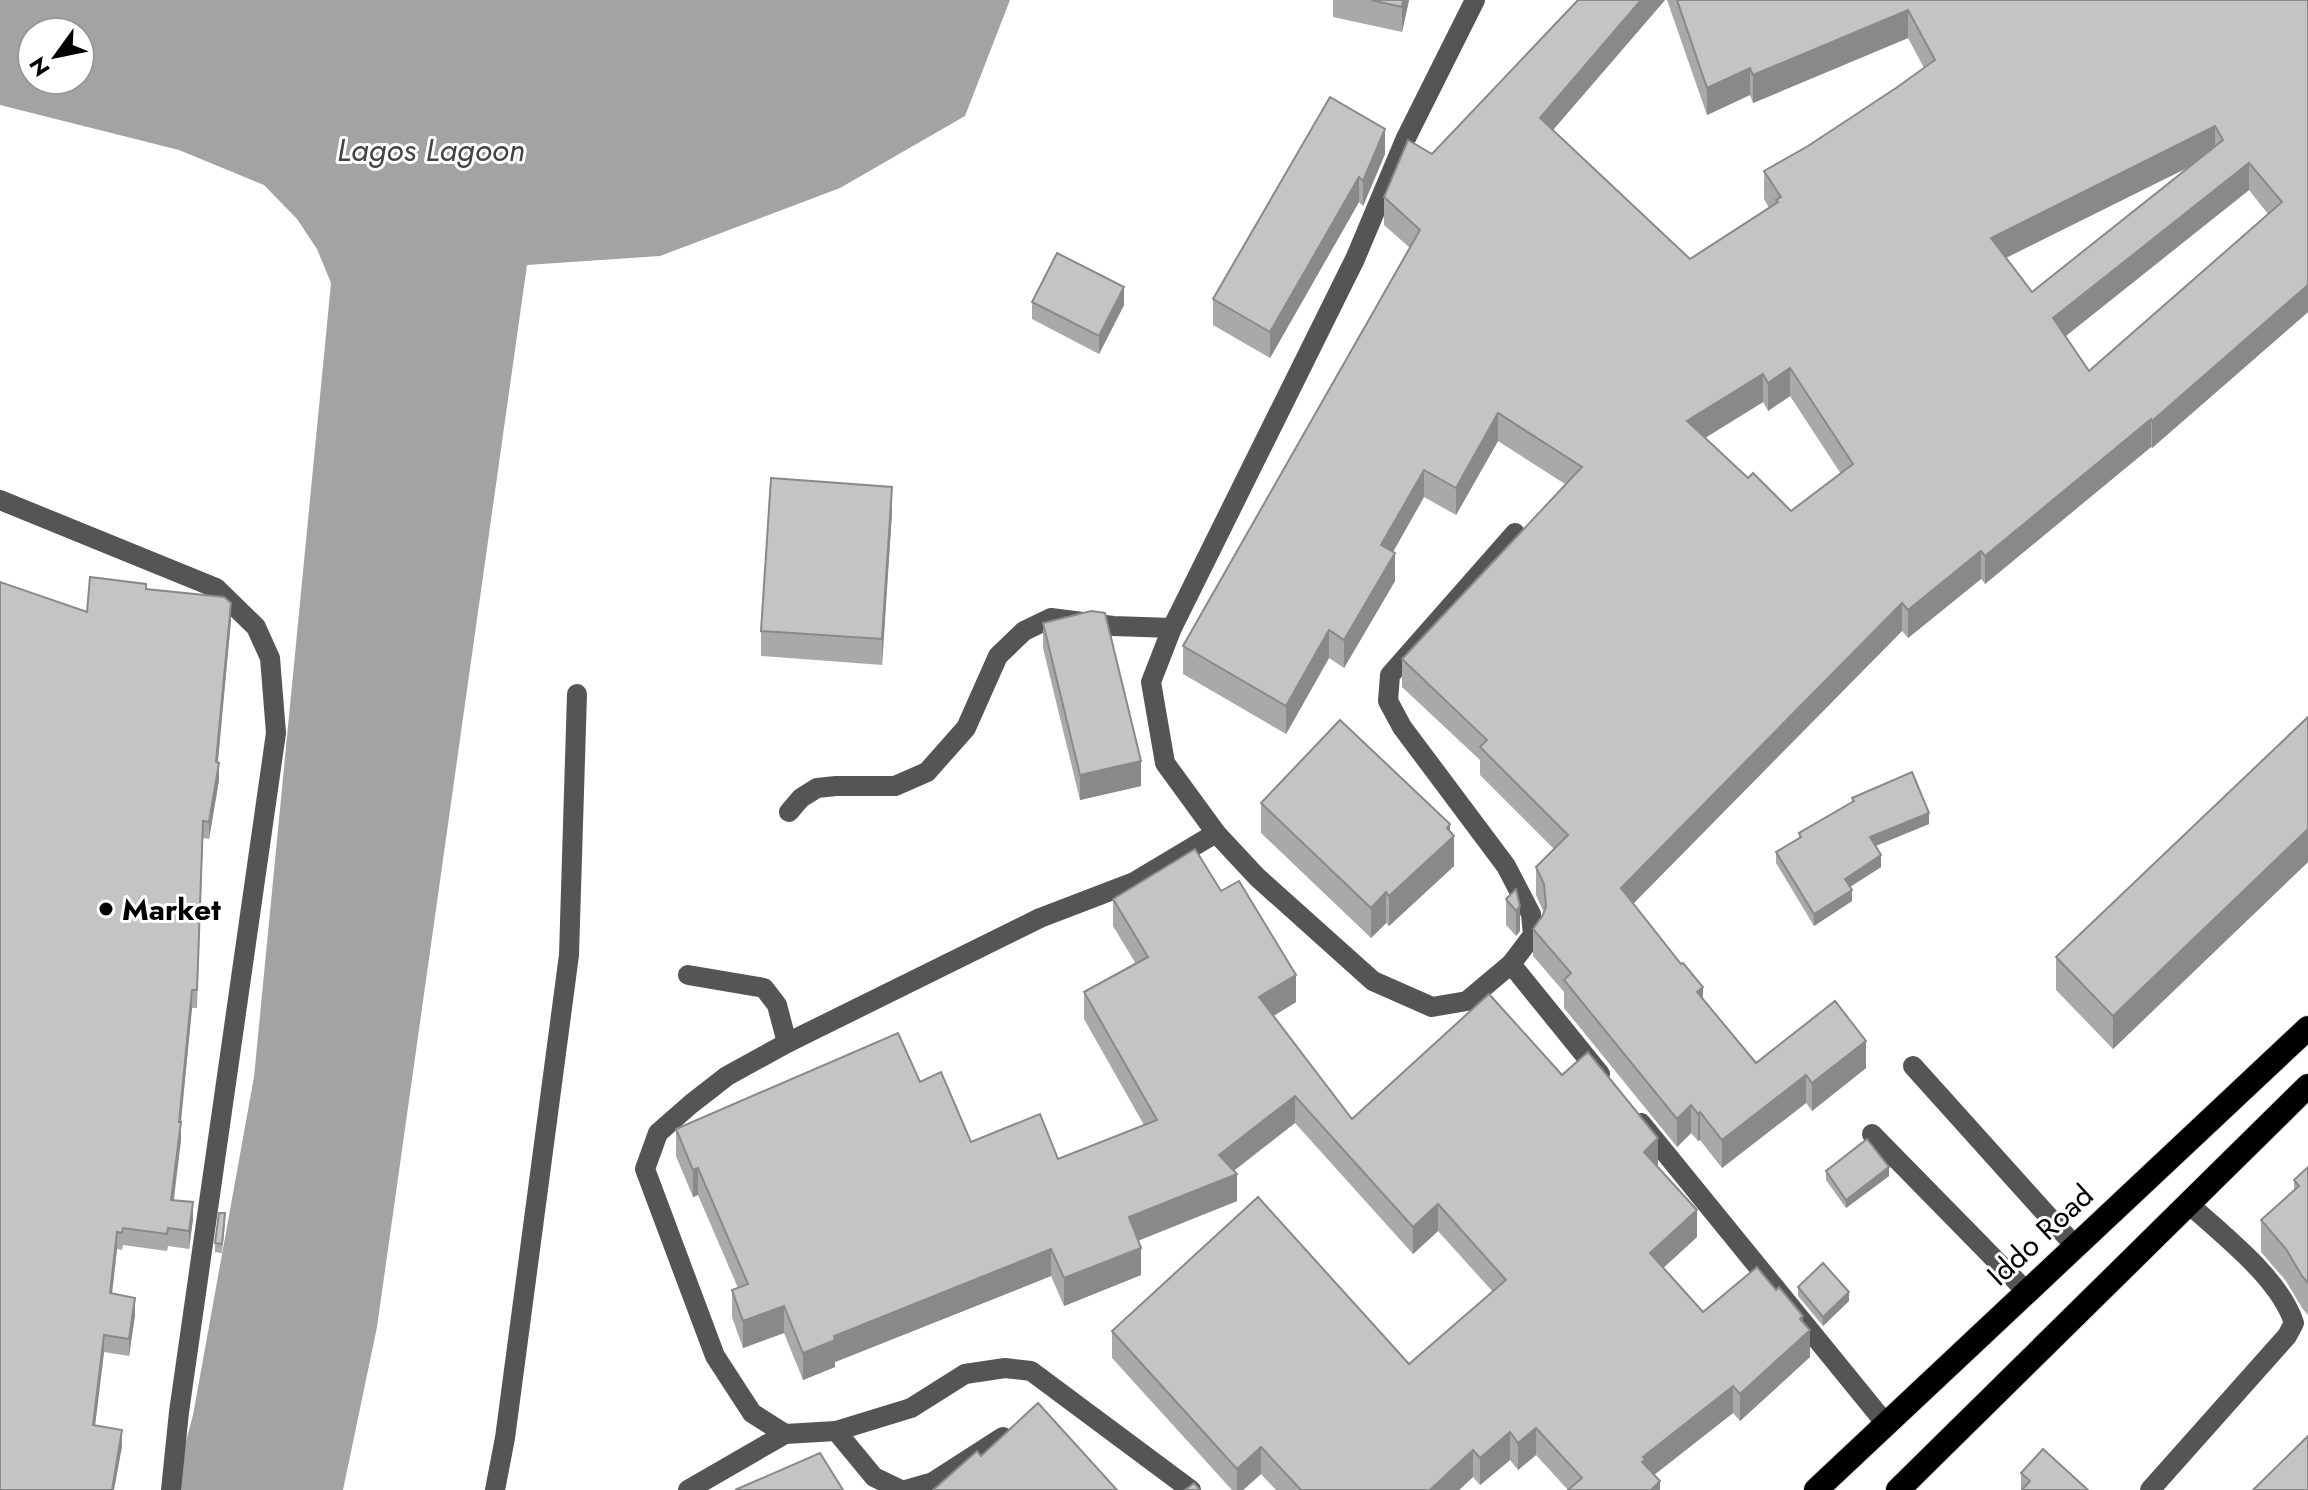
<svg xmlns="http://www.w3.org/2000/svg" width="2308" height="1490" font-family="Jost,sans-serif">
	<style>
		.water { fill: #a3a3a3; fill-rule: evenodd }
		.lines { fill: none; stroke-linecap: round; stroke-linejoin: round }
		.highway-casing { stroke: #dbdbdb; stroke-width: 26 }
		.minor { stroke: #555; stroke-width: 20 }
		.highway { stroke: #000; stroke-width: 24 }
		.wall { fill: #a9a9a9; fill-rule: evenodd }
		.shaded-wall { fill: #898989 }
		.building { fill: #c4c4c4; stroke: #898989; stroke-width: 2; fill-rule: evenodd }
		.poi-dot { fill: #000; stroke: #fff; stroke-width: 3 }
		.labels { text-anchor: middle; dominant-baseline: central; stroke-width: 6; stroke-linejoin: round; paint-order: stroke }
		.poi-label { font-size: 30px; font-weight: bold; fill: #000; stroke: #fff; text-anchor: start }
		.street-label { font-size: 30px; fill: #000; stroke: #fff }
		.water-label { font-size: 32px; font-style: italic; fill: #444; stroke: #fff }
	</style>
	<rect width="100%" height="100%" fill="#fff"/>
	<path class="water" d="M 0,0 L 1010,0 L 965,116 L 840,188 L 660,256 L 527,265 L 377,1327 L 343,1490 L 173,1490 L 193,1415 L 254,1077 L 331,283 L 317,249 L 297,219 L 264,185 L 179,150 L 0,105 ZM 32,32 L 80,32 L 80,80 L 32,80 Z"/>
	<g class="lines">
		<g class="highway-casing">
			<g id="highway">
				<path d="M 1816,1490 L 2308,1028"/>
				<path d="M 1898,1490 L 2308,1086"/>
			</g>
		</g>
		<g class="minor">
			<path d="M 1475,0 L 1405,140 L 1355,259 L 1172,628 L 1151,682 L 1165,763 L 1216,833 L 1257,877 L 1373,981 L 1432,1007 L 1467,1001 L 1511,964 L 1600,1074"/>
			<path d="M 0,500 L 216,588 L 256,627 L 270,658 L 276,733 L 179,1412 L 171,1490"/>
			<path d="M 789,812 L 801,798 L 817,788 L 836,786 L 895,786 L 927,772 L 966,728 L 998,656 L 1024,631 L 1051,618 L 1113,626 L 1172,628"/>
			<path d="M 1511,964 L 1533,935 L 1531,914 L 1506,866 L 1402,727 L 1388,701 L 1390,675 L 1515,533"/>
			<path d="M 688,975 L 764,988 L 777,1005 L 787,1043"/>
			<path d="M 1913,1066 L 2075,1246"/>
			<path d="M 1641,1123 L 1886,1424"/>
			<path d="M 1872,1134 L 2027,1292"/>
			<path d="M 836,1431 L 874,1477 L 901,1490"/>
			<path d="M 495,1490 L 505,1438 L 569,955 L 577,694"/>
			<path d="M 688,1490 L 785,1434"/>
			<path d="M 905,1490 L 933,1482 L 1003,1437"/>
			<path d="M 1191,1490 L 1031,1371 L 1005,1368 L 965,1374 L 911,1408 L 836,1431 L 785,1434 L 752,1413 L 715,1356 L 645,1169 L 658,1133 L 691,1104 L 727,1076 L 787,1043 L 1040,918 L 1134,882 L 1216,833"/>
			<path d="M 2150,1490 L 2287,1336 L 2294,1323 C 2279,1277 2223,1236 2188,1203"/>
		</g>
		<use href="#highway" class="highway"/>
	</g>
	<g class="wall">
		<path d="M 1333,0 L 1409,0 L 1402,32 L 1333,17 Z"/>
		<path d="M 1665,0 L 1553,130 L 1690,259 L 1769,208 L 1764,199 L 1764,171 L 1808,146 L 1896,88 L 1924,68 L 1908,38 L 1753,103 L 1750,95 L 1707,115 L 1667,0 L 2308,0 L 2308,312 L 2152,448 L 2151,447 L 1985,584 L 1981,579 L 1908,638 L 1902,631 L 1633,904 L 1703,1000 L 1756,1063 L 1866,1068 L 1812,1111 L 1806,1103 L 1722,1168 L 1700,1140 L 1698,1141 L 1691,1133 L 1677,1147 L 1564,1008 L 1564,992 L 1533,956 L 1533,929 L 1544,913 L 1536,895 L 1536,867 L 1554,849 L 1480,775 L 1480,760 L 1402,687 L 1402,659 L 1565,484 L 1498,441 L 1456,515 L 1424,497 L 1393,552 L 1395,581 L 1344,668 L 1329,658 L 1286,734 L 1183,674 L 1183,646 L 1410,248 L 1384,225 L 1384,197 L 1432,154 ZM 2191,166 L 2032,292 L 2006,258 ZM 2249,190 L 2268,214 L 2089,371 L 2066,336 ZM 1790,396 L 1841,474 L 1791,511 L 1748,478 L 1705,438 L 1763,402 L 1768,411 Z"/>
		<path d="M 1385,154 L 1363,206 L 1359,202 L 1270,358 L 1213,325 L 1213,299 Z"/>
		<path d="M 1032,302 L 1124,305 L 1099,354 L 1032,319 Z"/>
		<path d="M 892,512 L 882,665 L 761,656 L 761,631 Z"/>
		<path d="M 146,589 L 231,620 L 218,762 L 219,780 L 209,839 L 203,838 L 197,1008 L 192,1008 L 181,1122 L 181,1140 L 174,1200 L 193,1219 L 189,1249 L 168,1246 L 167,1251 L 123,1245 L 122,1250 L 117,1249 L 112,1293 L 135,1315 L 129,1356 L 104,1352 L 95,1425 L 122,1447 L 0,1490 L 87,612 Z"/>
		<path d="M 1043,623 L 1141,786 L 1080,800 L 1043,648 Z"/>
		<path d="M 2308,717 L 2308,862 L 2113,1049 L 2056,990 L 2056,957 Z"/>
		<path d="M 1852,798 L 1929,824 L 1876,846 L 1881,867 L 1850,887 L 1852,901 L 1814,926 L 1776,863 L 1776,852 L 1799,838 L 1799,833 L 1852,802 Z"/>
		<path d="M 1261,803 L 1450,831 L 1454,866 L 1389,926 L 1386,923 L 1371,938 L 1261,833 Z"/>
		<path d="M 1221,891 L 1296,1002 L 1274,1016 L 1352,1119 L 1562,1075 L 1658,1165 L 1657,1167 L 1697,1237 L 1663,1268 L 1703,1312 L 1803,1322 L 1810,1357 L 1740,1421 L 1733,1413 L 1654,1475 L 1660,1490 L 1568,1490 L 1536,1455 L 1518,1470 L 1510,1460 L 1480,1485 L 1473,1477 L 1459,1490 L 1276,1490 L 1261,1474 L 1243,1490 L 1232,1490 L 1112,1358 L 1112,1331 L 1409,1364 L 1493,1292 L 1438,1231 L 1413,1254 L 1295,1123 L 1234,1171 L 1237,1201 L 1138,1241 L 1141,1275 L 1064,1306 L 1051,1276 L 835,1362 L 835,1367 L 803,1380 L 784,1333 L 743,1348 L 732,1317 L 732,1290 L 738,1288 L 698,1195 L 693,1197 L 676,1156 L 676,1129 L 920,1082 L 971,1142 L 1058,1159 L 1144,1125 L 1084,1019 L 1084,992 L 1136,964 L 1113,926 L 1113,899 Z"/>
		<path d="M 1506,899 L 1520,906 L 1520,931 L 1516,936 L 1506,925 Z"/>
		<path d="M 2308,1167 L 2308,1315 L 2302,1308 L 2286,1281 L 2261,1252 L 2261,1220 L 2294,1191 L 2294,1180 Z"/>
		<path d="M 1826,1171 L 1889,1176 L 1846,1208 L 1826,1180 Z"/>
		<path d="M 225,1222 L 222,1253 L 215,1252 L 215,1243 Z"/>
		<path d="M 1798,1287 L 1849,1301 L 1823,1326 L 1798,1296 Z"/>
		<path d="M 2021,1473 L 2088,1490 L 2021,1490 Z"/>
	</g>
	<g class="shaded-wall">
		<path d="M 1403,0 L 1409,0 L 1402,32 L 1402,7 Z"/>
		<path d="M 1641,0 L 1665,0 L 1540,145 L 1540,118 Z"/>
		<path d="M 1908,10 L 1908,38 L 1753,103 L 1753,75 Z"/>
		<path d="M 1750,68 L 1750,95 L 1707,115 L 1707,88 Z"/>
		<path d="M 2215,126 L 2215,154 L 1991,265 L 1991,238 Z"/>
		<path d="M 1385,129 L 1385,154 L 1363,206 L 1363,181 Z"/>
		<path d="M 2249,163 L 2249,190 L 2053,346 L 2053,318 Z"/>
		<path d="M 1359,177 L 1359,202 L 1270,358 L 1270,332 Z"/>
		<path d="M 2308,285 L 2308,312 L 2152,448 L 2152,421 Z"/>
		<path d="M 1124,287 L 1124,305 L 1099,354 L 1099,336 Z"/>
		<path d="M 1790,368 L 1790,396 L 1768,411 L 1768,383 Z"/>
		<path d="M 1763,374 L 1763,402 L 1687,449 L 1687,421 Z"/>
		<path d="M 1498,413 L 1498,441 L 1456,515 L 1456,488 Z"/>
		<path d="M 2151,419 L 2151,447 L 1985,584 L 1985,556 Z"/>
		<path d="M 1424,470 L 1424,497 L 1381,573 L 1381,545 Z"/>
		<path d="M 892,487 L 892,512 L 882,665 L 882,639 Z"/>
		<path d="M 1981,551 L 1981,579 L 1908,638 L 1908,610 Z"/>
		<path d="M 1395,553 L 1395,581 L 1344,668 L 1344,640 Z"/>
		<path d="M 231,603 L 231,620 L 216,779 L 216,762 Z"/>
		<path d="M 1902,603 L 1902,631 L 1621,916 L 1621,888 Z"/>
		<path d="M 1329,630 L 1329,658 L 1286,734 L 1286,706 Z"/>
		<path d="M 1141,761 L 1141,786 L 1080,800 L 1080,775 Z"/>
		<path d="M 219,763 L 219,780 L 209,839 L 209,822 Z"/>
		<path d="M 1929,813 L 1929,824 L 1870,848 L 1870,837 Z"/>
		<path d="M 1450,824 L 1450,840 L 1454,836 L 1454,866 L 1389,926 L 1389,896 Z"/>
		<path d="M 2308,829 L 2308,862 L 2113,1049 L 2113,1016 Z"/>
		<path d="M 1881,855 L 1881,867 L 1845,890 L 1845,879 Z"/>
		<path d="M 1852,890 L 1852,901 L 1814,926 L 1814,914 Z"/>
		<path d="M 1386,892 L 1386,923 L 1371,938 L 1371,908 Z"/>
		<path d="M 1520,906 L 1520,931 L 1516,936 L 1516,911 Z"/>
		<path d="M 1296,975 L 1296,1002 L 1259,1024 L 1259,997 Z"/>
		<path d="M 1703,987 L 1703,1014 L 1697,992 Z"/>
		<path d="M 192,990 L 192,1008 L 179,1139 L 179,1122 Z"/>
		<path d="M 1866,1041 L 1866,1068 L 1812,1111 L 1812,1083 Z"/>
		<path d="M 1806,1075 L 1806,1103 L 1722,1168 L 1722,1140 Z"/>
		<path d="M 1295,1096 L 1295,1123 L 1220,1181 L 1237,1174 L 1237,1201 L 1129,1244 L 1129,1217 L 1219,1155 Z"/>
		<path d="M 1691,1105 L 1691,1133 L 1677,1147 L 1677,1119 Z"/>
		<path d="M 1700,1112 L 1700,1140 L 1698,1141 L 1698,1114 Z"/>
		<path d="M 181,1122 L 181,1140 L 171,1217 L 171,1200 Z"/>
		<path d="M 1658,1138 L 1658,1165 L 1644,1180 L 1644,1152 Z"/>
		<path d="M 1889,1167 L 1889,1176 L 1846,1208 L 1846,1200 Z"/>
		<path d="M 698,1168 L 698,1195 L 693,1197 L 693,1170 Z"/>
		<path d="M 193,1202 L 193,1219 L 189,1249 L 189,1231 Z"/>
		<path d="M 1438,1204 L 1438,1231 L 1413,1254 L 1413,1227 Z"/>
		<path d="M 1697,1210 L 1697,1237 L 1650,1280 L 1650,1253 Z"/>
		<path d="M 117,1232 L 117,1249 L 110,1310 L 110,1293 Z"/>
		<path d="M 1141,1248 L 1141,1275 L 1064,1306 L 1064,1278 Z"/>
		<path d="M 1051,1249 L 1051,1276 L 835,1362 L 835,1367 L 803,1380 L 803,1353 L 834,1336 Z"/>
		<path d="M 1849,1292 L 1849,1301 L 1823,1326 L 1823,1317 Z"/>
		<path d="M 135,1298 L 135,1315 L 129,1356 L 129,1339 Z"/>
		<path d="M 784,1306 L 784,1333 L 743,1348 L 743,1321 Z"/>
		<path d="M 1803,1316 L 1803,1336 L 1810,1330 L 1810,1357 L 1740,1421 L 1740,1394 Z"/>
		<path d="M 104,1335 L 104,1352 L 93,1442 L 93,1425 Z"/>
		<path d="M 1733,1386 L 1733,1413 L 1645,1482 L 1642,1462 L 1643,1457 Z"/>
		<path d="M 1536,1428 L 1536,1455 L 1518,1470 L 1518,1443 Z"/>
		<path d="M 122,1430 L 122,1447 L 114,1490 L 112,1490 Z"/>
		<path d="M 1510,1432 L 1510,1460 L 1480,1485 L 1480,1458 Z"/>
		<path d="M 1261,1447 L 1261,1474 L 1243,1490 L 1237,1490 L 1237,1469 Z"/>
		<path d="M 1473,1450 L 1473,1477 L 1459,1490 L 1430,1490 Z"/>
		<path d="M 1660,1481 L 1660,1490 L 1651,1490 Z"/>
	</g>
	<g class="building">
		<path d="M 1371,0 L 1403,0 L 1402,7 Z"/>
		<path d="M 1578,0 L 1641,0 L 1540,118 L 1690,259 L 1778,202 L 1776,200 L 1781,197 L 1764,171 L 1808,146 L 1896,88 L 1935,60 L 1908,10 L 1753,75 L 1750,68 L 1707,88 L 1677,0 L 2308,0 L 2308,285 L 2152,421 L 2151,419 L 1985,556 L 1981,551 L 1908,610 L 1902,603 L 1621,888 L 1681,964 L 1683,963 L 1703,987 L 1697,992 L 1756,1063 L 1835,1001 L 1866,1041 L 1812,1083 L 1806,1075 L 1722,1140 L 1700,1112 L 1698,1114 L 1691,1105 L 1677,1119 L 1564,980 L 1571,973 L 1533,929 L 1543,915 L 1546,906 L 1544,884 L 1536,867 L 1568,835 L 1480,747 L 1487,740 L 1402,659 L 1582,467 L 1498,413 L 1456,488 L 1424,470 L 1381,545 L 1395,553 L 1344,640 L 1329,630 L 1286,706 L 1183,646 L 1420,230 L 1384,197 L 1408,140 L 1432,154 ZM 2215,126 L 2223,140 L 2032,292 L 1991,238 ZM 2249,163 L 2282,202 L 2089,371 L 2053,318 ZM 1790,368 L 1853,464 L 1791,511 L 1753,473 L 1748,478 L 1687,421 L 1763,374 L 1768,383 Z"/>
		<path d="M 1330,97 L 1385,129 L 1363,181 L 1359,177 L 1270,332 L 1213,299 Z"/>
		<path d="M 1057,253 L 1124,287 L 1099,336 L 1032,302 Z"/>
		<path d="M 771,478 L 892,487 L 882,639 L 761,631 Z"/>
		<path d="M 90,577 L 146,584 L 146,589 L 224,597 L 231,603 L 216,762 L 219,763 L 209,822 L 203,821 L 197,990 L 192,990 L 179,1122 L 181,1122 L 171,1200 L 193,1202 L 189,1231 L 168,1228 L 167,1234 L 123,1228 L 122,1233 L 117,1232 L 110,1293 L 135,1298 L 129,1339 L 104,1335 L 93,1425 L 122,1430 L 112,1490 L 0,1490 L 0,582 L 87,612 Z"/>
		<path d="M 1091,611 L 1105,613 L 1141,761 L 1080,775 L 1043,623 Z"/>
		<path d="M 2308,717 L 2308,829 L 2113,1016 L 2056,957 Z"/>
		<path d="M 1340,720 L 1450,824 L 1447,828 L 1454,836 L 1389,896 L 1386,892 L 1371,908 L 1261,803 Z"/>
		<path d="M 1912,772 L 1929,813 L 1870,837 L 1881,855 L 1845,879 L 1852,890 L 1814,914 L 1776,852 L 1801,837 L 1799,833 L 1854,801 L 1852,798 Z"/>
		<path d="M 1195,849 L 1221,891 L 1239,881 L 1296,975 L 1259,997 L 1352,1119 L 1489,994 L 1562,1075 L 1588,1052 L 1658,1138 L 1644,1152 L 1697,1210 L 1650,1253 L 1703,1312 L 1757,1267 L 1776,1290 L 1779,1287 L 1803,1316 L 1800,1319 L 1810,1330 L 1740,1394 L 1733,1386 L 1643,1457 L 1645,1460 L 1642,1462 L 1660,1481 L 1651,1490 L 1568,1490 L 1582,1478 L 1536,1428 L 1518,1443 L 1510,1432 L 1480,1458 L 1473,1450 L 1430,1490 L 1301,1490 L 1261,1447 L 1237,1469 L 1112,1331 L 1258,1197 L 1409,1364 L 1506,1280 L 1438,1204 L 1413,1227 L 1295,1096 L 1219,1155 L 1237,1174 L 1129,1217 L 1141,1248 L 1064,1278 L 1051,1249 L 834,1336 L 835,1340 L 803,1353 L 784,1306 L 743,1321 L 732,1290 L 748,1284 L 698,1168 L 693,1170 L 676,1129 L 898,1033 L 920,1082 L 941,1072 L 971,1142 L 1040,1114 L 1058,1159 L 1157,1120 L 1084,992 L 1148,957 L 1113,899 Z"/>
		<path d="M 1516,889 L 1520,906 L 1516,911 L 1506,899 Z"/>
		<path d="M 1867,1139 L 1889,1167 L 1846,1200 L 1826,1171 Z"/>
		<path d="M 2308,1167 L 2308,1283 L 2302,1276 L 2286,1249 L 2261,1220 L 2299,1186 L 2294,1180 Z"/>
		<path d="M 219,1213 L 225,1213 L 222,1244 L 215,1243 Z"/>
		<path d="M 1823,1263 L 1849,1292 L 1823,1317 L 1798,1287 Z"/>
		<path d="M 1038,1403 L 1117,1490 L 933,1490 L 977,1451 L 981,1456 Z"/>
		<path d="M 2308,1436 L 2308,1490 L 2253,1490 Z"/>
		<path d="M 2043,1449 L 2088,1490 L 2022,1490 L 2030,1481 L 2021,1473 Z"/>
		<path d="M 820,1453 L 843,1490 L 735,1490 Z"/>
		<path d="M 1194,1483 L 1200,1490 L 1185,1490 Z"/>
	</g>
	<circle class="poi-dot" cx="106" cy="909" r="8"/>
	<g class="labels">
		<g class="poi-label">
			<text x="122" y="909">Market</text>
		</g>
		<g class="street-label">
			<text transform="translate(2040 1235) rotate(-43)">Iddo Road</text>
		</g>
		<g class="water-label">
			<text x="431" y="150">Lagos Lagoon</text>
		</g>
	</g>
	<g transform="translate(56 56) rotate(237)"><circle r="38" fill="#ffffff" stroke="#999999" stroke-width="2"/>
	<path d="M0-6L14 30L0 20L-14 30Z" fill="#000000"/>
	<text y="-12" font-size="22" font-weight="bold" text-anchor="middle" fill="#000000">N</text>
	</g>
</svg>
